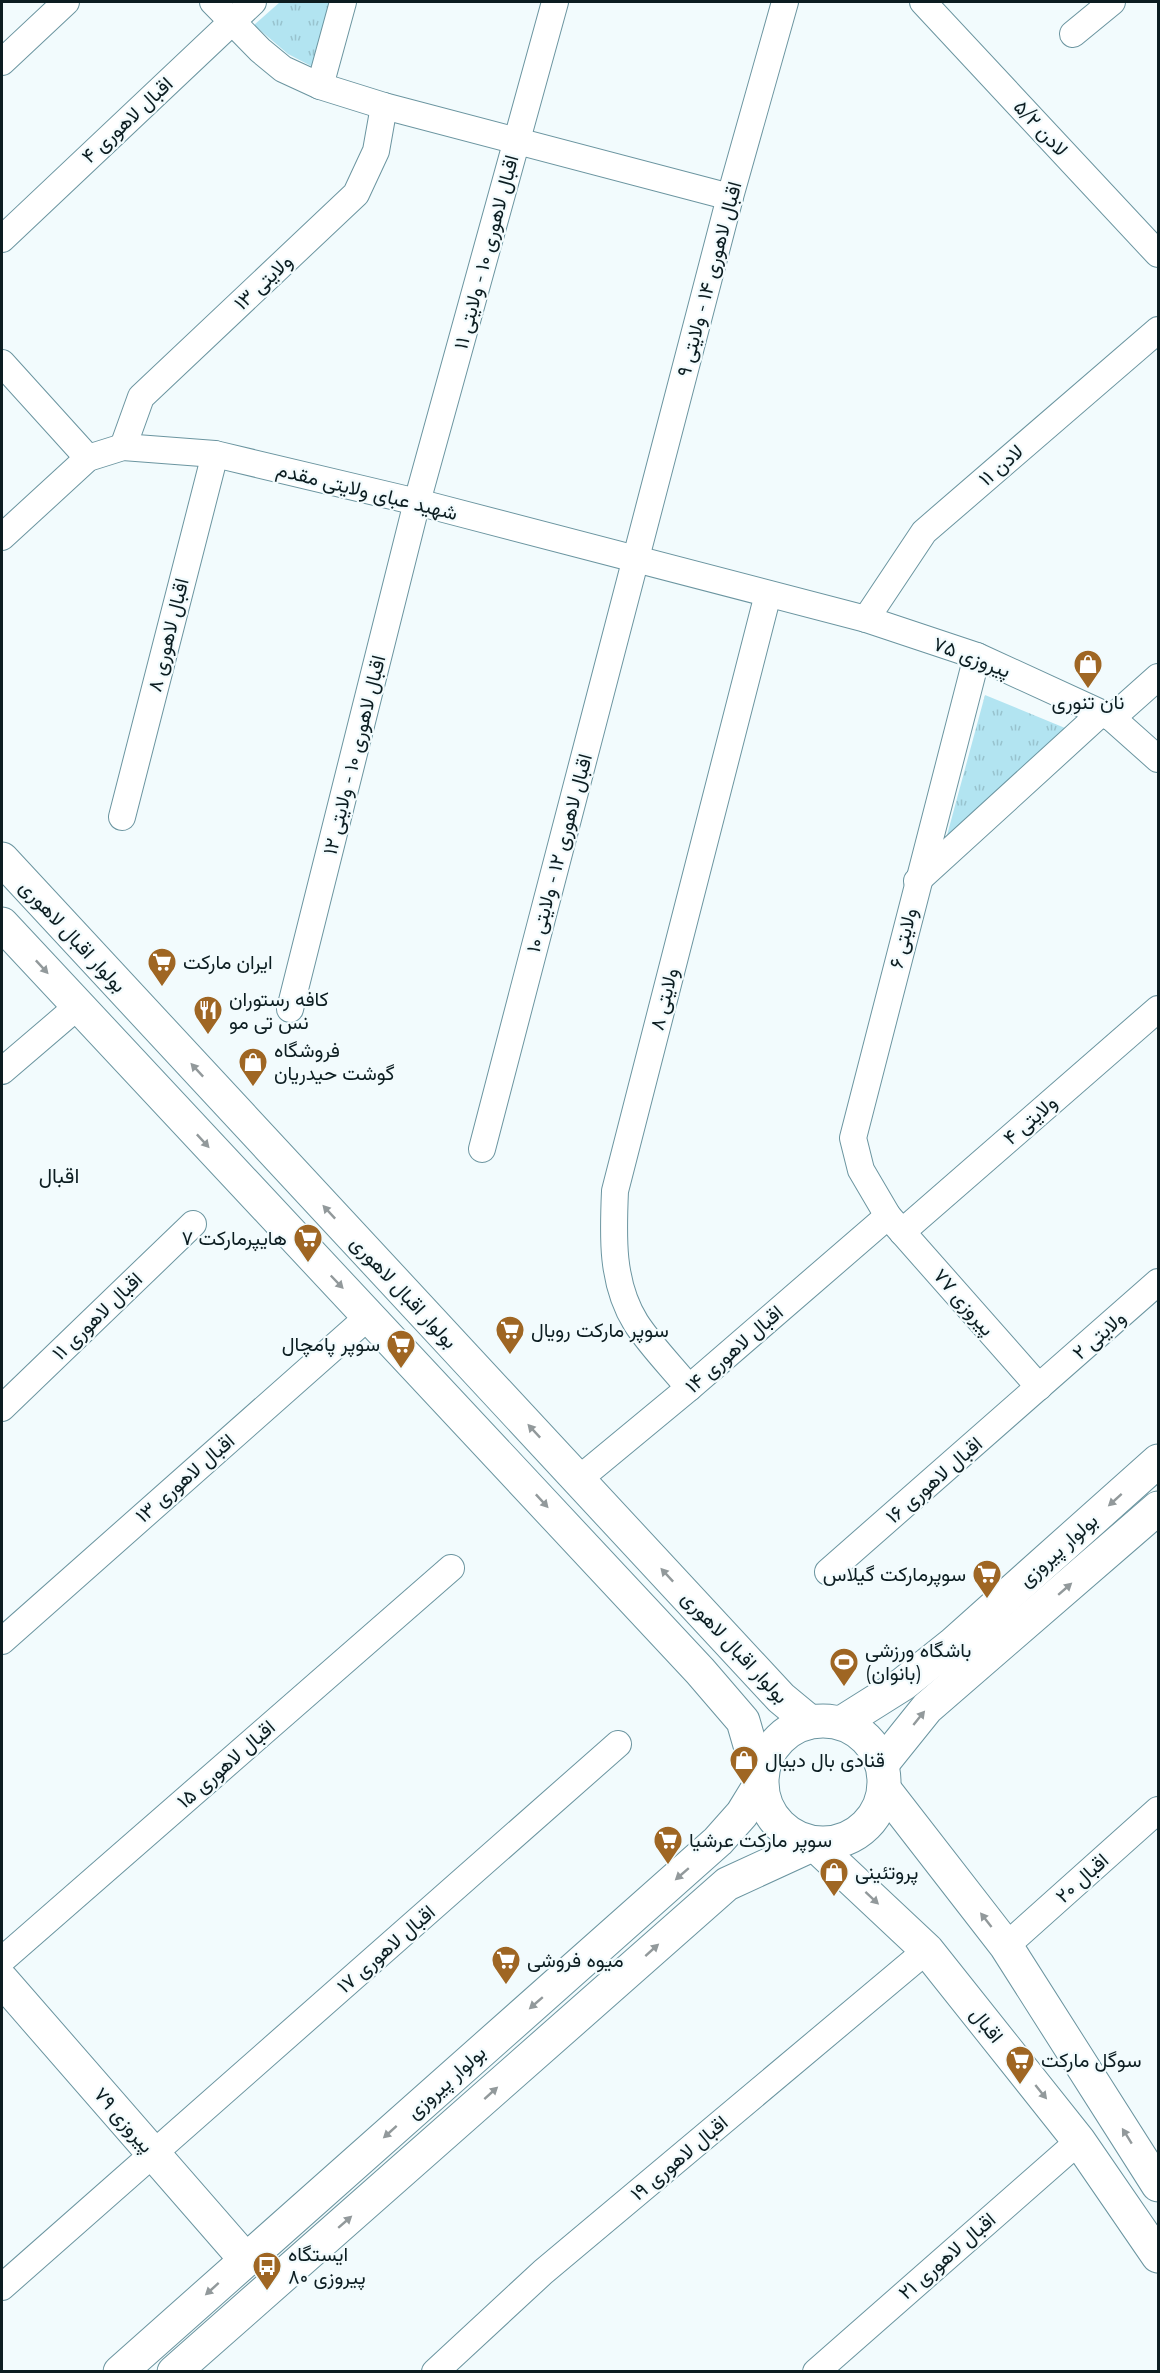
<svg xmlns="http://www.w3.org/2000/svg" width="1160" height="2373" font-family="Montserrat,Vazirmatn,sans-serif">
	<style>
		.grass { fill: url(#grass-tufts) }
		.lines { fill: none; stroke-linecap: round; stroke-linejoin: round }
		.minor-casing { stroke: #6b95a0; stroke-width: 28 }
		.tertiary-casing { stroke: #6b95a0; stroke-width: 35 }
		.secondary-casing { stroke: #6b95a0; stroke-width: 35 }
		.primary-casing { stroke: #6b95a0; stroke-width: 35 }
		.minor { stroke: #fff; stroke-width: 26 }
		.tertiary { stroke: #fff; stroke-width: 33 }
		.secondary { stroke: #fff; stroke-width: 33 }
		.primary { stroke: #fff; stroke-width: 33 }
		.oneway { fill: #92999b }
		.labels { text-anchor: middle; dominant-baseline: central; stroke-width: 4.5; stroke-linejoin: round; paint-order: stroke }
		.street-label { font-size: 20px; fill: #0c1d21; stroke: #f2fbfd }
		.poi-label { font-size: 20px; fill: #0c1d21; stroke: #f2fbfd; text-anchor: start }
		.neighbourhood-label { font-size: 21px; fill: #0c1d21; stroke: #f2fbfd }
	</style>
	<defs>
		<pattern id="grass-tufts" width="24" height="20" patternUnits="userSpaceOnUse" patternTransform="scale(1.5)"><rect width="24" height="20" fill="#b2e4f1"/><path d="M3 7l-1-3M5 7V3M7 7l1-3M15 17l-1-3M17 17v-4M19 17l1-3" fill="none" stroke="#98c3ce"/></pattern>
	</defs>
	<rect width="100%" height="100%" fill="#f2fbfd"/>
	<g class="grass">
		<path d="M 280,2 L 335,2 L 315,68 L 288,54 L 254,25 Z"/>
		<path d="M 985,695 L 1065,728 L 946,839 Z"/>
	</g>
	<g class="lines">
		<g class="minor-casing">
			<g id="minor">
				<path d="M 213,2 L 260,50 L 283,69 L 320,86 L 384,106 L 730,197"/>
				<path d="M 923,2 L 1158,254"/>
				<path d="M 1073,34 L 1112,2"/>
				<path d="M 2,62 L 66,2"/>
				<path d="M 320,86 L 343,2"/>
				<path d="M 2,239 L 253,2"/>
				<path d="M 2,363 L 88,458"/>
				<path d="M 123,447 L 141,397 L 356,194 L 376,151 L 384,106"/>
				<path d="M 2,537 L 88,458 L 123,447 L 215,454 L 417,502 L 866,619 L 977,656 L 1112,718 L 1158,759"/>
				<path d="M 866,619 L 924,532 L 1158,330"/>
				<path d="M 977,656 L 853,1138 L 861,1170 L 888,1216 L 1039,1387"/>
				<path d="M 1112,718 L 1158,677"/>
				<path d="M 122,817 L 215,454"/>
				<path d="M 917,881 L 1101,713"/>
				<path d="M 290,1009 L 417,502 L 555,2"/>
				<path d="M 2,1071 L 78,1006"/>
				<path d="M 482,1149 L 730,197 L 785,2"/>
				<path d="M 902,1232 L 1158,1009"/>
				<path d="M 689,1388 C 672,1367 651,1346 636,1323 C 611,1283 613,1236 615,1191 L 768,594"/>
				<path d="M 2,1408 L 193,1224"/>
				<path d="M 579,1479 L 689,1388 L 888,1216"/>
				<path d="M 828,1572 L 1158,1282"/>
				<path d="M 2,1641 L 369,1316"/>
				<path d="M 1006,1946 L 1158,1810"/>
				<path d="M 2,1960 L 451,1568"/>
				<path d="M 2,2287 L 618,1744"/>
				<path d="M 435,2372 L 543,2272 L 927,1950"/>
				<path d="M 816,2372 L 1079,2141"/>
			</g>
		</g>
		<g class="tertiary-casing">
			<g id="tertiary">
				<path d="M 885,1790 L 1006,1946 L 1158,2185"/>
				<path d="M 814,1844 L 927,1950 L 1079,2141 L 1158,2256"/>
				<path d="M 2,1980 L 246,2260"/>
			</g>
		</g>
		<g class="secondary-casing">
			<g id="secondary">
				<path d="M 2,859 L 781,1698 L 810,1722"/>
				<path d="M 2,924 L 700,1671 L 743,1721 L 761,1783"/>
			</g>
		</g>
		<g class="primary-casing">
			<g id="primary">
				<circle cx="823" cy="1782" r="61"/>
				<path d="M 841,1723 L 903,1684 L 952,1645 L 1158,1461"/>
				<path d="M 882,1764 L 927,1708 L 1158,1508"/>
				<path d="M 120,2372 L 718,1841 L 742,1814 L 761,1783"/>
				<path d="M 174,2372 L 727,1884 L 814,1844"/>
			</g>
		</g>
		<use href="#minor" class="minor"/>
		<use href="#tertiary" class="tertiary"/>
		<use href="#secondary" class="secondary"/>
		<use href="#primary" class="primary"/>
	</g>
	<defs><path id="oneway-solid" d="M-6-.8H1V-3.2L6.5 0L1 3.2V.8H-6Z" transform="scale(1.5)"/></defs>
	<g class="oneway">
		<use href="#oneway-solid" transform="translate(42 967) rotate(47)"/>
		<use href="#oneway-solid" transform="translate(197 1070) rotate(-133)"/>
		<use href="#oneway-solid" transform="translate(203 1141) rotate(47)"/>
		<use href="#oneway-solid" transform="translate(329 1212) rotate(-133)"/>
		<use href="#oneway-solid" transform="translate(337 1282) rotate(46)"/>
		<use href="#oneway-solid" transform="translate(534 1431) rotate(-133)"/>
		<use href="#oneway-solid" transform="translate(1115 1500) rotate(138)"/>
		<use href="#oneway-solid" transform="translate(542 1501) rotate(47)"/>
		<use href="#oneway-solid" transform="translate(667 1575) rotate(-133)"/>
		<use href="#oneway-solid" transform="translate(1065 1589) rotate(-41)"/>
		<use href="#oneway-solid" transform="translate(919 1718) rotate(-51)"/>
		<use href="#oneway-solid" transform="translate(682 1874) rotate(139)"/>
		<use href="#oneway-solid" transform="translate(872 1898) rotate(43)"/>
		<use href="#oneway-solid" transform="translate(986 1920) rotate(-128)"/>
		<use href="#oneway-solid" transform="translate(652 1950) rotate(-42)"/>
		<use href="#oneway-solid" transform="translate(536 2003) rotate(139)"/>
		<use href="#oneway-solid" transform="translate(1041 2092) rotate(51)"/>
		<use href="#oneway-solid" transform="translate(491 2093) rotate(-42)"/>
		<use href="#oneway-solid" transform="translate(390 2132) rotate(138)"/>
		<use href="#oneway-solid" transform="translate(1127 2136) rotate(-122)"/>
		<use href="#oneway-solid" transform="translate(345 2222) rotate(-41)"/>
		<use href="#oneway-solid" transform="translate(212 2289) rotate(138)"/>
	</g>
	<defs>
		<g id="shop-pin" transform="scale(1.5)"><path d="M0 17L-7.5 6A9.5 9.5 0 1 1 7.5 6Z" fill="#9f6623" stroke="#f2fbfd"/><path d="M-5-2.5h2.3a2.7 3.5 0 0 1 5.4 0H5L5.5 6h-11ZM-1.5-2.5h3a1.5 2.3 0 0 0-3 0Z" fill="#fff"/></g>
		<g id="supermarket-pin" transform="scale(1.5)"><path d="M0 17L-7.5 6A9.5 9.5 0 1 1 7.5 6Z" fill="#9f6623" stroke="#f2fbfd"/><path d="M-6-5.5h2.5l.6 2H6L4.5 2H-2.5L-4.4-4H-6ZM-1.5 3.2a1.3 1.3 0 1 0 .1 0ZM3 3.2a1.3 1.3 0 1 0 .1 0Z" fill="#fff"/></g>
		<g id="restaurant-pin" transform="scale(1.5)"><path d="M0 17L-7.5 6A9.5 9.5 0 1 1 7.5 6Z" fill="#9f6623" stroke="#f2fbfd"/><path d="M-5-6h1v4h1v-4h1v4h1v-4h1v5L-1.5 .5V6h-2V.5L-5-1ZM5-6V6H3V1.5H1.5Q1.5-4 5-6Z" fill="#fff"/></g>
		<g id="stadium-pin" transform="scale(1.5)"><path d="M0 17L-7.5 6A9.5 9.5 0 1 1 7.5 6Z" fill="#9f6623" stroke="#f2fbfd"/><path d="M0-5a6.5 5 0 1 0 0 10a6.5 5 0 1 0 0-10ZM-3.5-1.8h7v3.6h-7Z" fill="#fff"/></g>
		<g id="bus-pin" transform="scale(1.5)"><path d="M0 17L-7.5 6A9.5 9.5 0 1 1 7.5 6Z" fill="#9f6623" stroke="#f2fbfd"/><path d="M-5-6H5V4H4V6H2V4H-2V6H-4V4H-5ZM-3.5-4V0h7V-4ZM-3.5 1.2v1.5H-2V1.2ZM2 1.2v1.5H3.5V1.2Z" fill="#fff"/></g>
	</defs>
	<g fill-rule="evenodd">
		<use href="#shop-pin" x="1088" y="664"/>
		<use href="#supermarket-pin" x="162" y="962"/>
		<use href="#restaurant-pin" x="208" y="1010"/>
		<use href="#shop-pin" x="253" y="1062"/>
		<use href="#supermarket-pin" x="308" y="1238"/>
		<use href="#supermarket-pin" x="510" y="1330"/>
		<use href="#supermarket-pin" x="401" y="1344"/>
		<use href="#supermarket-pin" x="987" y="1574"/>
		<use href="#stadium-pin" x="844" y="1662"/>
		<use href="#shop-pin" x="744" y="1760"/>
		<use href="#supermarket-pin" x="668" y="1840"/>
		<use href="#shop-pin" x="834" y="1872"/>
		<use href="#supermarket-pin" x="506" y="1960"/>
		<use href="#supermarket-pin" x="1020" y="2060"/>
		<use href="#bus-pin" x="267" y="2266"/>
	</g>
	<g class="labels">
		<g class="street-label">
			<text transform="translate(127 120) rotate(-43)">اقبال لاهوری ۴</text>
			<text transform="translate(1041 128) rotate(47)">لادن ۵/۲</text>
			<text transform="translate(486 252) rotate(-75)">اقبال لاهوری ۱۰ - ولایتی ۱۱</text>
			<text transform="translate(709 279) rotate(-75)">اقبال لاهوری ۱۴ - ولایتی ۹</text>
			<text transform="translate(263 282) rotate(-43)">ولایتی ۱۳</text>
			<text transform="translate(1001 465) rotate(-41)">لادن ۱۱</text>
			<text transform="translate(367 491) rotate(14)">شهید عبای ولایتی مقدم</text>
			<text transform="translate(168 635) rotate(-76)">اقبال لاهوری ۸</text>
			<text transform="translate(972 657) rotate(21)">پیروزی ۷۵</text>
			<text transform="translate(354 755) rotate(-76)">اقبال لاهوری ۱۰ - ولایتی ۱۲</text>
			<text transform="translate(559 853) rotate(-75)">اقبال لاهوری ۱۲ - ولایتی ۱۰</text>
			<text transform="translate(73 936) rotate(47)">بولوار اقبال لاهوری</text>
			<text transform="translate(903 938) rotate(-76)">ولایتی ۶</text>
			<text transform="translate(664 999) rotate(-76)">ولایتی ۸</text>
			<text transform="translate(1030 1120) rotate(-41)">ولایتی ۴</text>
			<text transform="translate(404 1292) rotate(47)">بولوار اقبال لاهوری</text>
			<text transform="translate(964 1302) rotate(49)">پیروزی ۷۷</text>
			<text transform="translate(97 1316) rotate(-44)">اقبال لاهوری ۱۱</text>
			<text transform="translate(1099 1335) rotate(-41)">ولایتی ۲</text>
			<text transform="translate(734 1349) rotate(-41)">اقبال لاهوری ۱۴</text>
			<text transform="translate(185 1478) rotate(-41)">اقبال لاهوری ۱۳</text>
			<text transform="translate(934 1480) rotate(-41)">اقبال لاهوری ۱۶</text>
			<text transform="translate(1058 1550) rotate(-42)">بولوار پیروزی</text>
			<text transform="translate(735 1647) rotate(47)">بولوار اقبال لاهوری</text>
			<text transform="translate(226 1764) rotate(-41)">اقبال لاهوری ۱۵</text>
			<text transform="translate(1082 1878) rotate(-42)">اقبال ۲۰</text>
			<text transform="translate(386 1949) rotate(-41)">اقبال لاهوری ۱۷</text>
			<text transform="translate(987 2025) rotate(51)">اقبال</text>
			<text transform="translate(446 2082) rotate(-42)">بولوار پیروزی</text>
			<text transform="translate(124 2120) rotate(49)">پیروزی ۷۹</text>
			<text transform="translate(679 2158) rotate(-40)">اقبال لاهوری ۱۹</text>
			<text transform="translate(947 2256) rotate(-41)">اقبال لاهوری ۲۱</text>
		</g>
		<g class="poi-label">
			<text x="1088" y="702" text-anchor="middle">نان تنوری</text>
			<text x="183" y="962">ایران مارکت</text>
			<text x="229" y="999">كافه رستوران<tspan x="229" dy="23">نس تى مو</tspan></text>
			<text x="274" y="1050">فروشگاه<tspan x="274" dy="23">گوشت حیدریان</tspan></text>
			<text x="287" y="1238" text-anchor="end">هایپرمارکت ۷</text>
			<text x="531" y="1330">سوپر مارکت رویال</text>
			<text x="380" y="1344" text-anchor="end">سوپر‌ پامچال</text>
			<text x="966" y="1574" text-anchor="end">سوپرمارکت گیلاس</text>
			<text x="865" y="1650">باشگاه ورزشی<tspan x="865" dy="23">(بانوان)</tspan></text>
			<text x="765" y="1760">قنادی بال دیبال</text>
			<text x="689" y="1840">سوپر مارکت عرشیا</text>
			<text x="855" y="1872">پروتئینی</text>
			<text x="527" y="1960">میوه فروشی</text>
			<text x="1041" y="2060">سوگل مارکت</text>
			<text x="288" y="2254">ایستگاه<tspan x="288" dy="23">پیروزی ۸۰</tspan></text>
		</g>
		<g class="neighbourhood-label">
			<text x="59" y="1175">اقبال</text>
		</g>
	</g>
	<rect width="1160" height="2373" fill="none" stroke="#0c1d21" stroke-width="6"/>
</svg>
